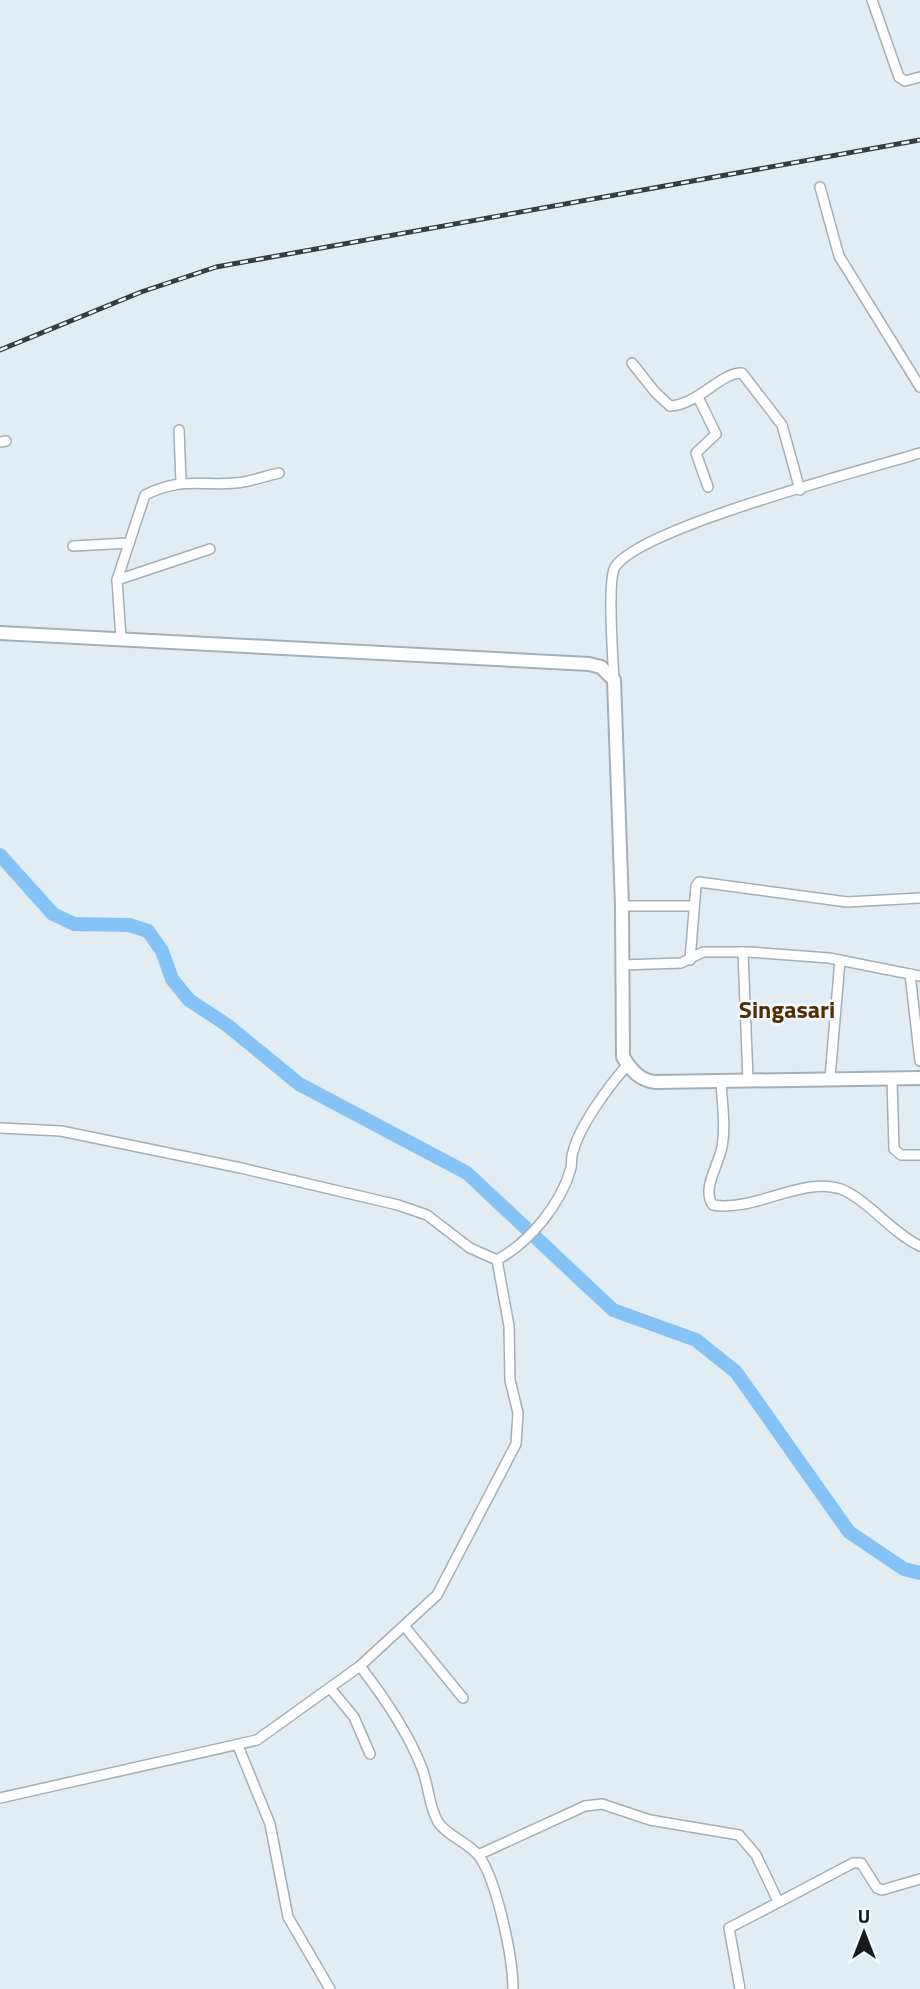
<svg xmlns="http://www.w3.org/2000/svg" width="920" height="1989" font-family="'Titillium Web',sans-serif">
	<style>
		.lines { fill: none; stroke-linecap: round; stroke-linejoin: round }
		.river { stroke: #85c3f6; stroke-width: 14 }
		.street-casing { stroke: #a6aeb6; stroke-width: 12 }
		.secondary-casing { stroke: #a6aeb6; stroke-width: 16 }
		.street { stroke: #fff; stroke-width: 9 }
		.secondary { stroke: #fff; stroke-width: 12 }
		.rail-casing { stroke: #373c3f; stroke-width: 5 }
		.rail { stroke: #f1f9ff; stroke-width: 2.5; stroke-dasharray: 8; stroke-linecap: butt }
		.labels { text-anchor: middle; dominant-baseline: central; stroke-width: 5; stroke-linejoin: round; paint-order: stroke }
		.quarter-label { font-size: 24px; font-weight: bold; fill: #552e00; stroke: #f1f9ff }
	</style>
	<rect width="100%" height="100%" fill="#e2ecf3"/>
	<g class="lines">
		<path class="river" d="M 0,855 L 53,914 L 74,924 L 129,925 L 148,931 L 162,951 L 172,979 L 189,1000 L 227,1025 L 299,1084 L 467,1173 L 613,1310 L 696,1340 L 736,1372 L 849,1532 L 904,1569 L 920,1573"/>
		<g class="street-casing">
			<g id="street">
				<path d="M 872,0 L 899,77 L 905,81 L 920,77"/>
				<path d="M 820,187 L 839,256 L 920,387"/>
				<path d="M 632,363 L 655,392 L 670,406 C 698,405 721,372 742,373 L 782,425 L 800,490"/>
				<path d="M 698,397 L 716,434 L 696,453 L 708,487"/>
				<path d="M 179,430 L 181,482"/>
				<path d="M 0,442 L 6,441"/>
				<path d="M 73,546 L 129,543"/>
				<path d="M 117,580 L 210,549"/>
				<path d="M 121,638 L 117,580 L 145,495 C 181,477 199,486 236,483 C 250,482 265,476 279,473"/>
				<path d="M 614,680 C 613,660 607,580 615,567 C 641,527 865,470 920,453"/>
				<path d="M 622,906 L 694,906"/>
				<path d="M 743,952 L 748,1080"/>
				<path d="M 690,960 L 696,886 L 699,882 L 847,902 L 920,898"/>
				<path d="M 622,965 L 681,963 L 703,952 L 749,952 L 829,958 L 920,976"/>
				<path d="M 910,974 L 920,1061"/>
				<path d="M 830,1078 L 840,960"/>
				<path d="M 892,1079 L 894,1149 L 901,1155 L 920,1155"/>
				<path d="M 721,1081 C 722,1103 726,1126 722,1147 C 719,1164 701,1190 713,1205 C 755,1212 803,1176 841,1189 C 868,1200 892,1233 920,1246"/>
				<path d="M 0,1128 L 61,1131 L 241,1168 L 398,1205 L 427,1215 L 470,1248 L 497,1260 C 530,1242 561,1204 571,1168 C 572,1163 571,1157 573,1152 C 580,1124 610,1085 628,1064"/>
				<path d="M 497,1260 L 509,1326 L 510,1380 L 518,1413 L 516,1444 L 437,1595 L 360,1666 C 383,1696 407,1730 421,1766 C 429,1784 428,1805 438,1822 C 447,1836 468,1842 479,1856 C 497,1881 513,1958 513,1989"/>
				<path d="M 405,1627 L 463,1698"/>
				<path d="M 330,1688 L 354,1717 L 370,1754"/>
				<path d="M 238,1746 L 270,1824 L 288,1917 L 330,1989"/>
				<path d="M 0,1798 L 257,1740 L 360,1666"/>
				<path d="M 478,1855 L 585,1806 L 602,1804 L 650,1820 L 739,1835 L 756,1855 L 777,1899 L 781,1901 L 853,1863 L 861,1863 L 877,1888 L 882,1890 L 920,1879"/>
				<path d="M 740,1989 L 729,1928 L 781,1901"/>
			</g>
		</g>
		<g class="secondary-casing">
			<path id="secondary" d="M 0,633 L 589,664 L 601,667 L 614,680 L 622,906 L 623,1057 C 631,1070 640,1081 656,1082 L 920,1078"/>
		</g>
		<use href="#street" class="street"/>
		<use href="#secondary" class="secondary"/>
		<g class="rail-casing">
			<path id="rail" d="M 0,350 L 141,292 L 216,267 L 920,140"/>
		</g>
		<use href="#rail" class="rail"/>
	</g>
	<g class="labels">
		<g class="quarter-label">
			<text x="787" y="1009">Singasari</text>
		</g>
	</g>
	<g transform="translate(864 1933)" stroke="#f1f9ff" stroke-width="5" paint-order="stroke">
	<path d="M0-5L12 26L0 18L-12 26Z" fill="#161a1c"/>
	<text y="-10" font-size="19" font-weight="bold" text-anchor="middle" fill="#161a1c">U</text>
	</g>
</svg>
